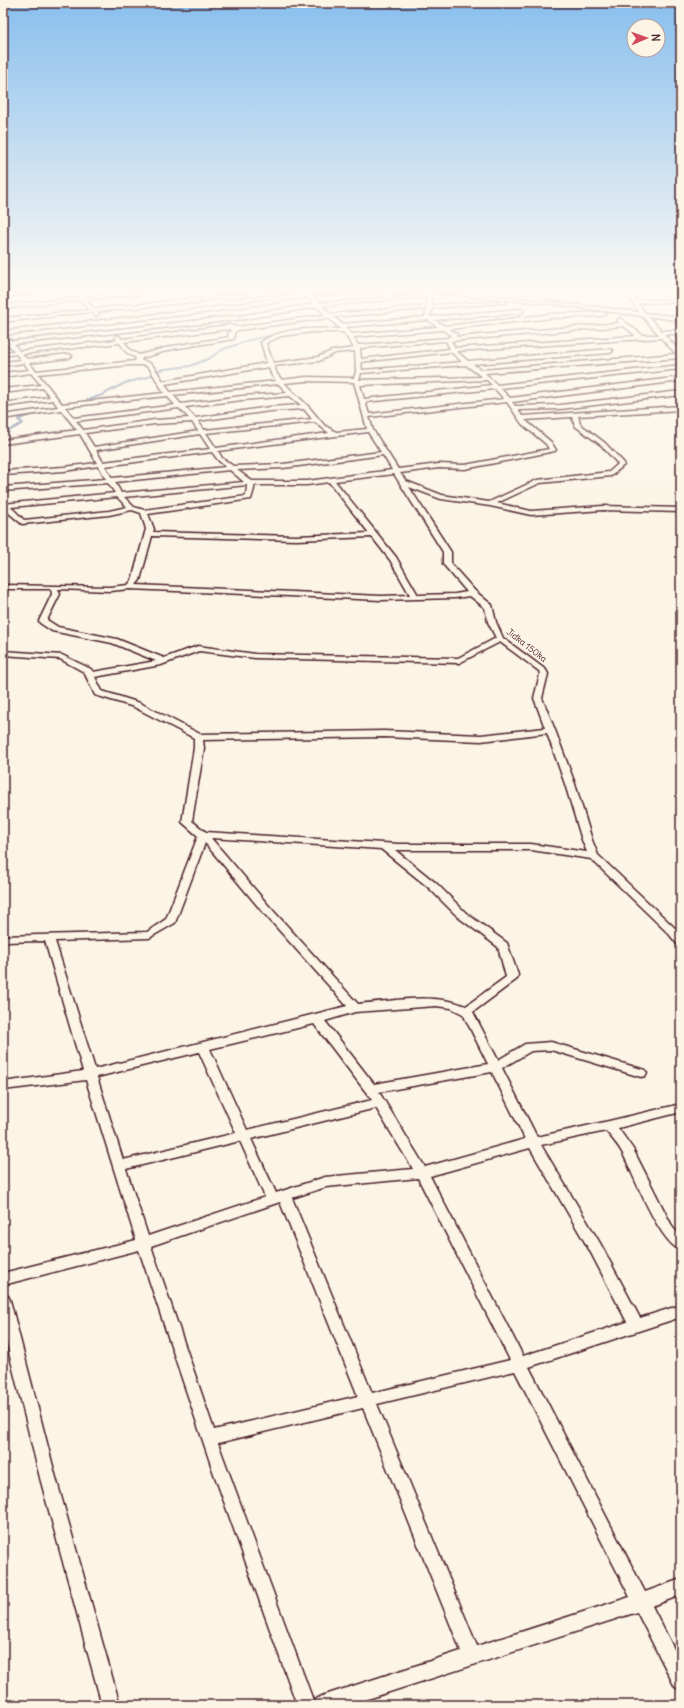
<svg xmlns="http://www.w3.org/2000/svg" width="684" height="1708" font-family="Delius,sans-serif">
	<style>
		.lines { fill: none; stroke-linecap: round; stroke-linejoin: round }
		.stream { stroke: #7b89a6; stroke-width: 2 }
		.minor-casing { stroke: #4a1f2b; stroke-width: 3 }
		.minor { fill: #fcf5e5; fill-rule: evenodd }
		.labels { text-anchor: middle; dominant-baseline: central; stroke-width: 3; stroke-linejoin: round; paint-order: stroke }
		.far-street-label { font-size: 9px; fill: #4a1f2b; stroke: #fcf5e5 }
	</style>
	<rect width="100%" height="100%" fill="#fcf5e5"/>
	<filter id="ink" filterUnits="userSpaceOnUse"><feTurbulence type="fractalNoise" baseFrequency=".025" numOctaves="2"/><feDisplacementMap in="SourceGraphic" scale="8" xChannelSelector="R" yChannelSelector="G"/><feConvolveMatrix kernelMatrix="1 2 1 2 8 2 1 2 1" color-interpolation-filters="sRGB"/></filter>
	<g filter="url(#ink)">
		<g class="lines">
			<g class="stream">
				<path d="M 62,409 L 102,395 L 125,383 L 148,377 L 158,370 L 190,366 L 208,359 L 224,349 L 250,340 L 282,333"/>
				<path d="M 3,434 L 23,423 L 18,420 L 24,417 L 46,412"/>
			</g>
			<g class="minor-casing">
				<g id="minor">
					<path d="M 55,289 L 67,289 L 3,297 L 3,295 Z"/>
					<path d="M 71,289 L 75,289 L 83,297 L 167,289 L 180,289 L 86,300 L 94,309 L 190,299 L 182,289 L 186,289 L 195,299 L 293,289 L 306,289 L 305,290 L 309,294 L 422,289 L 544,301 L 639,312 L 623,289 L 627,289 L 636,300 L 681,300 L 681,302 L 638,303 L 645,313 L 681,317 L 681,321 L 648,316 L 662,331 L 681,330 L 681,334 L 664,334 L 681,353 L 681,358 L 485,373 L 497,385 L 681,365 L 681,369 L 500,388 L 510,398 L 681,377 L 681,381 L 512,402 L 515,406 L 560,405 L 681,391 L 681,395 L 560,409 L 518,410 L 522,416 L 681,406 L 681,410 L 578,416 L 580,424 L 605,443 L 624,463 L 624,465 L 611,476 L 540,483 L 497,503 L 531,511 L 603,506 L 681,508 L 681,512 L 603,510 L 531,515 L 490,506 L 441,499 L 409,487 L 451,552 L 451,564 L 475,591 L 492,605 L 496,622 L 503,638 L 546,670 L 548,674 L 542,698 L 555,730 L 575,784 L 592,840 L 598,855 L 677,930 L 681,935 L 681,945 L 677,944 L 669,934 L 591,859 L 531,850 L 395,850 L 436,883 L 466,913 L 507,943 L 518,975 L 517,979 L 473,1012 L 498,1060 L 525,1044 L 551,1042 L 645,1070 L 647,1073 L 645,1076 L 641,1077 L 551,1050 L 531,1051 L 502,1068 L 537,1137 L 609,1121 L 681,1104 L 681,1112 L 618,1128 L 633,1149 L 673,1228 L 681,1236 L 681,1250 C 659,1243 634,1175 623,1154 C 619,1146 612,1138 606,1131 L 541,1145 L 600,1243 L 640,1318 L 681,1305 L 681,1317 L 529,1367 L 645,1592 L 681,1579 L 681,1595 L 652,1606 L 681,1663 L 681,1690 L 675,1687 L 637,1612 L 349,1705 L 297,1705 L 213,1471 L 139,1250 L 3,1285 L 3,1273 L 136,1240 L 86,1080 L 3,1090 L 3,1082 L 83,1071 L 45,941 L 3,942 L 3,936 L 147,932 L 166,919 L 198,836 L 182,822 L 194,748 L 194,738 L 134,707 L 95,695 L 84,672 L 60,659 L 3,655 L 3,651 L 62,655 L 91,669 L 93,672 L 156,661 L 112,643 L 52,631 L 40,623 L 39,621 L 52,594 L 51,589 L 3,589 L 3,585 L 110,587 L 128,585 L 132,580 L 146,529 L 141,513 L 132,510 L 109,515 L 22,524 L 3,508 L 3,504 L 115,493 L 108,483 L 3,491 L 3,487 L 106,479 L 99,466 L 64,471 L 3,475 L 3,471 L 64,467 L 97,463 L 80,434 L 3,444 L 3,440 L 77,430 L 61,410 L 3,419 L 3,415 L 58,407 L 53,400 L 3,407 L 3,403 L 50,397 L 43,388 L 3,393 L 3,389 L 41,385 L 31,373 L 3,377 L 3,373 L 29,370 L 24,363 L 3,366 L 3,362 L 21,360 L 16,354 L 3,356 L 3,352 L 14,351 L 9,345 L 3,346 L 3,342 L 7,342 L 5,340 L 8,338 L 12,341 L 245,315 L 314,304 L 307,297 L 203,313 L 3,335 L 3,331 L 203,309 L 304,294 L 300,291 L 197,301 L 199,304 L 197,305 L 193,302 L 97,312 L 99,314 L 96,316 L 92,312 L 3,322 L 3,318 L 89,310 L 81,300 L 3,309 L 3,305 L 78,298 ZM 419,291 L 422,295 L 319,303 L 312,296 ZM 425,292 L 544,303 L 642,316 L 659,335 L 642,335 L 620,318 L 617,320 L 620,323 L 456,337 L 457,334 L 449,329 L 552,318 L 603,316 L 606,314 L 603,312 L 552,314 L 445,326 L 434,320 L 521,313 L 524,311 L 521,309 L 430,317 L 432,308 L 505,303 L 507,302 L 505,301 L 432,305 L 431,300 ZM 424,297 L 427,300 L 426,306 L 331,314 L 322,306 ZM 317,307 L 326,315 L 236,327 L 229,325 L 122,339 L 118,335 L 115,337 L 117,340 L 19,351 L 14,344 L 245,319 ZM 426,309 L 425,317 L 342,324 L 334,317 ZM 329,318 L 340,329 C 314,329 284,326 261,342 L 267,363 L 163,381 C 157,372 153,361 141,361 L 142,358 L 173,349 L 234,339 L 234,333 L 238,330 ZM 428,320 L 438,327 L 351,334 L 345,327 ZM 624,326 L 636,336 L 455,348 L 451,341 ZM 229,329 L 232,330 L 228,333 L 229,337 L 173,346 L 139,355 L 130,350 L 124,342 ZM 443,330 L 451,335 L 448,338 L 358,345 L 353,337 ZM 313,332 L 343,332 L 354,348 L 332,351 L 318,357 L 273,363 L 266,343 L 281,336 ZM 661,338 L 676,354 L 481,370 L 473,364 L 610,353 L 613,351 L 610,349 L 468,361 L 456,351 ZM 446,341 L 450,349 L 361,359 L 360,348 ZM 120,343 L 126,352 L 136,358 L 135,361 L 36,371 L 29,363 L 69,358 L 72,356 L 69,354 L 27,359 L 22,354 ZM 355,351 L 356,372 L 354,378 L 306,377 L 282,380 L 277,374 L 274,366 L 319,361 L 335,353 ZM 451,352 L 462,362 L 362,370 L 361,362 ZM 130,365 L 145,365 L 150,369 L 164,393 L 62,404 L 38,374 ZM 466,365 L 482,377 L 359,380 L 361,373 ZM 269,367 L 271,374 L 276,381 L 170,392 L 165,384 ZM 487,380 L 492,385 L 364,399 L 360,385 ZM 306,381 L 354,382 L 367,429 L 336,432 L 324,425 L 308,406 L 284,383 ZM 279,384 L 287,393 L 242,396 L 181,404 L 173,395 ZM 495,389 L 504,399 L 369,414 L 365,402 ZM 167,396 L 175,405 L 74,418 L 65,407 ZM 290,396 L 301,405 L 270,407 L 195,418 L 185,407 L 242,400 ZM 507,402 L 522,424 L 546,444 L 549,449 L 465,465 L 439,464 L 398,469 L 373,430 L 369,417 ZM 179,408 L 189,418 L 155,420 L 83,430 L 76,421 ZM 304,409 L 312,419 L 204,430 L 198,421 L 270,411 ZM 572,417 L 575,426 L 601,445 L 618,464 L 609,472 L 537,480 L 489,502 L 442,495 L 406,481 L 400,473 L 439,468 L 465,469 L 555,451 L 556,450 L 551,442 L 525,420 ZM 192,422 L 198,431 L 94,447 L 85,433 L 155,424 ZM 315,422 L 329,433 L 216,448 L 206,433 ZM 368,432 L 381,452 L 283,464 L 233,466 L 222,458 L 218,451 ZM 200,434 L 210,449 L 103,462 L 96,450 ZM 212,452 L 218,460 L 226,467 L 112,478 L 105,466 ZM 383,455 L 392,470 L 307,481 L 252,481 L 237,470 L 283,468 ZM 230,470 L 244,482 L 121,493 L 115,482 ZM 394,474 L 443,552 L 443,564 L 467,592 L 455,594 L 418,595 L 396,557 L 335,481 ZM 329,482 L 369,533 L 296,536 L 153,532 L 154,529 L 148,514 L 251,499 L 254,489 L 254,485 L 307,485 ZM 247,485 L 246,496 L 144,510 L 134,507 L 124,497 ZM 117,497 L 127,507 L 109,511 L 24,520 L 11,507 ZM 152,536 L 296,540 L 372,537 L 390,560 L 410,595 L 381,596 L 136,585 L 140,580 ZM 58,589 L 110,591 L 130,589 L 381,600 L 455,598 L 470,596 L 485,608 L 488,622 L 496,638 L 458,658 L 255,654 L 198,646 L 164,658 L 117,639 L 58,627 L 47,620 L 60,594 ZM 500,642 L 539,671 L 540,674 L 534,698 L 545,728 L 481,735 L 384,731 L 200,734 L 140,703 L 102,691 L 95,677 L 161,665 L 199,651 L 255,658 L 459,663 ZM 547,733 L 565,784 L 582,840 L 587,852 L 531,844 L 399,844 L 206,832 L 192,821 L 204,748 L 203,740 L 384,737 L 481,741 ZM 211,838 L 381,849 L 428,887 L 458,917 L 498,947 L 506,977 L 466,1006 C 434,992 392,1001 358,1004 L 269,906 ZM 205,843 L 261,910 L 347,1006 L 95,1069 L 55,941 L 149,938 L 175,923 ZM 436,1006 L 451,1008 L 463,1014 L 488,1064 L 374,1084 L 325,1021 L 355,1012 ZM 314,1024 L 372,1100 L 247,1130 L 210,1049 ZM 199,1052 L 236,1133 L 123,1160 L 97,1077 ZM 492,1072 L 525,1139 L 425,1167 L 379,1092 ZM 376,1108 L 413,1169 L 325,1177 L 276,1193 L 251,1139 ZM 240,1141 L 265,1197 L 148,1236 L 126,1169 ZM 530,1148 L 590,1251 L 627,1322 L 523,1356 L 430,1176 ZM 418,1178 L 510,1360 L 372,1393 L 292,1198 L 326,1187 ZM 280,1202 L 358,1396 L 214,1430 L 151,1246 ZM 515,1371 L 630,1597 L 477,1646 L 377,1404 ZM 363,1408 L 461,1651 L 322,1696 L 316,1699 L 314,1703 L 218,1443 Z"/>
					<path d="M 3,1294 L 8,1296 L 10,1300 L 56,1478 L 120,1705 L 102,1705 L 40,1478 L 3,1328 Z"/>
				</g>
			</g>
			<use href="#minor" class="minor"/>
		</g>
	</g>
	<linearGradient id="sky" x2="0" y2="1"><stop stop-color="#89bfee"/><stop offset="0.55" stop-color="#fefaf3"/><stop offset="1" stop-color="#fefaf3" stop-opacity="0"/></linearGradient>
	<rect width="684" height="528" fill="url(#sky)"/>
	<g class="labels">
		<g class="far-street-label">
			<text transform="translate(527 645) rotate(38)">Jidka 150ka</text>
		</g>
	</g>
	<rect width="684" height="1708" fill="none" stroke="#fcf5e5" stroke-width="16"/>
	<rect x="8" y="8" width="668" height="1692" fill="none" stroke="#4a1f2b" stroke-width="1.5" filter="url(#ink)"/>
	<g transform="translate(646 38) rotate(88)"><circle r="19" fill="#fcf5e5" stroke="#b59f9b"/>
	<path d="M0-3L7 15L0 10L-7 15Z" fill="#d1495b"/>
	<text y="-6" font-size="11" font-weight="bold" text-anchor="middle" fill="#4a1f2b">N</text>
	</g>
</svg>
